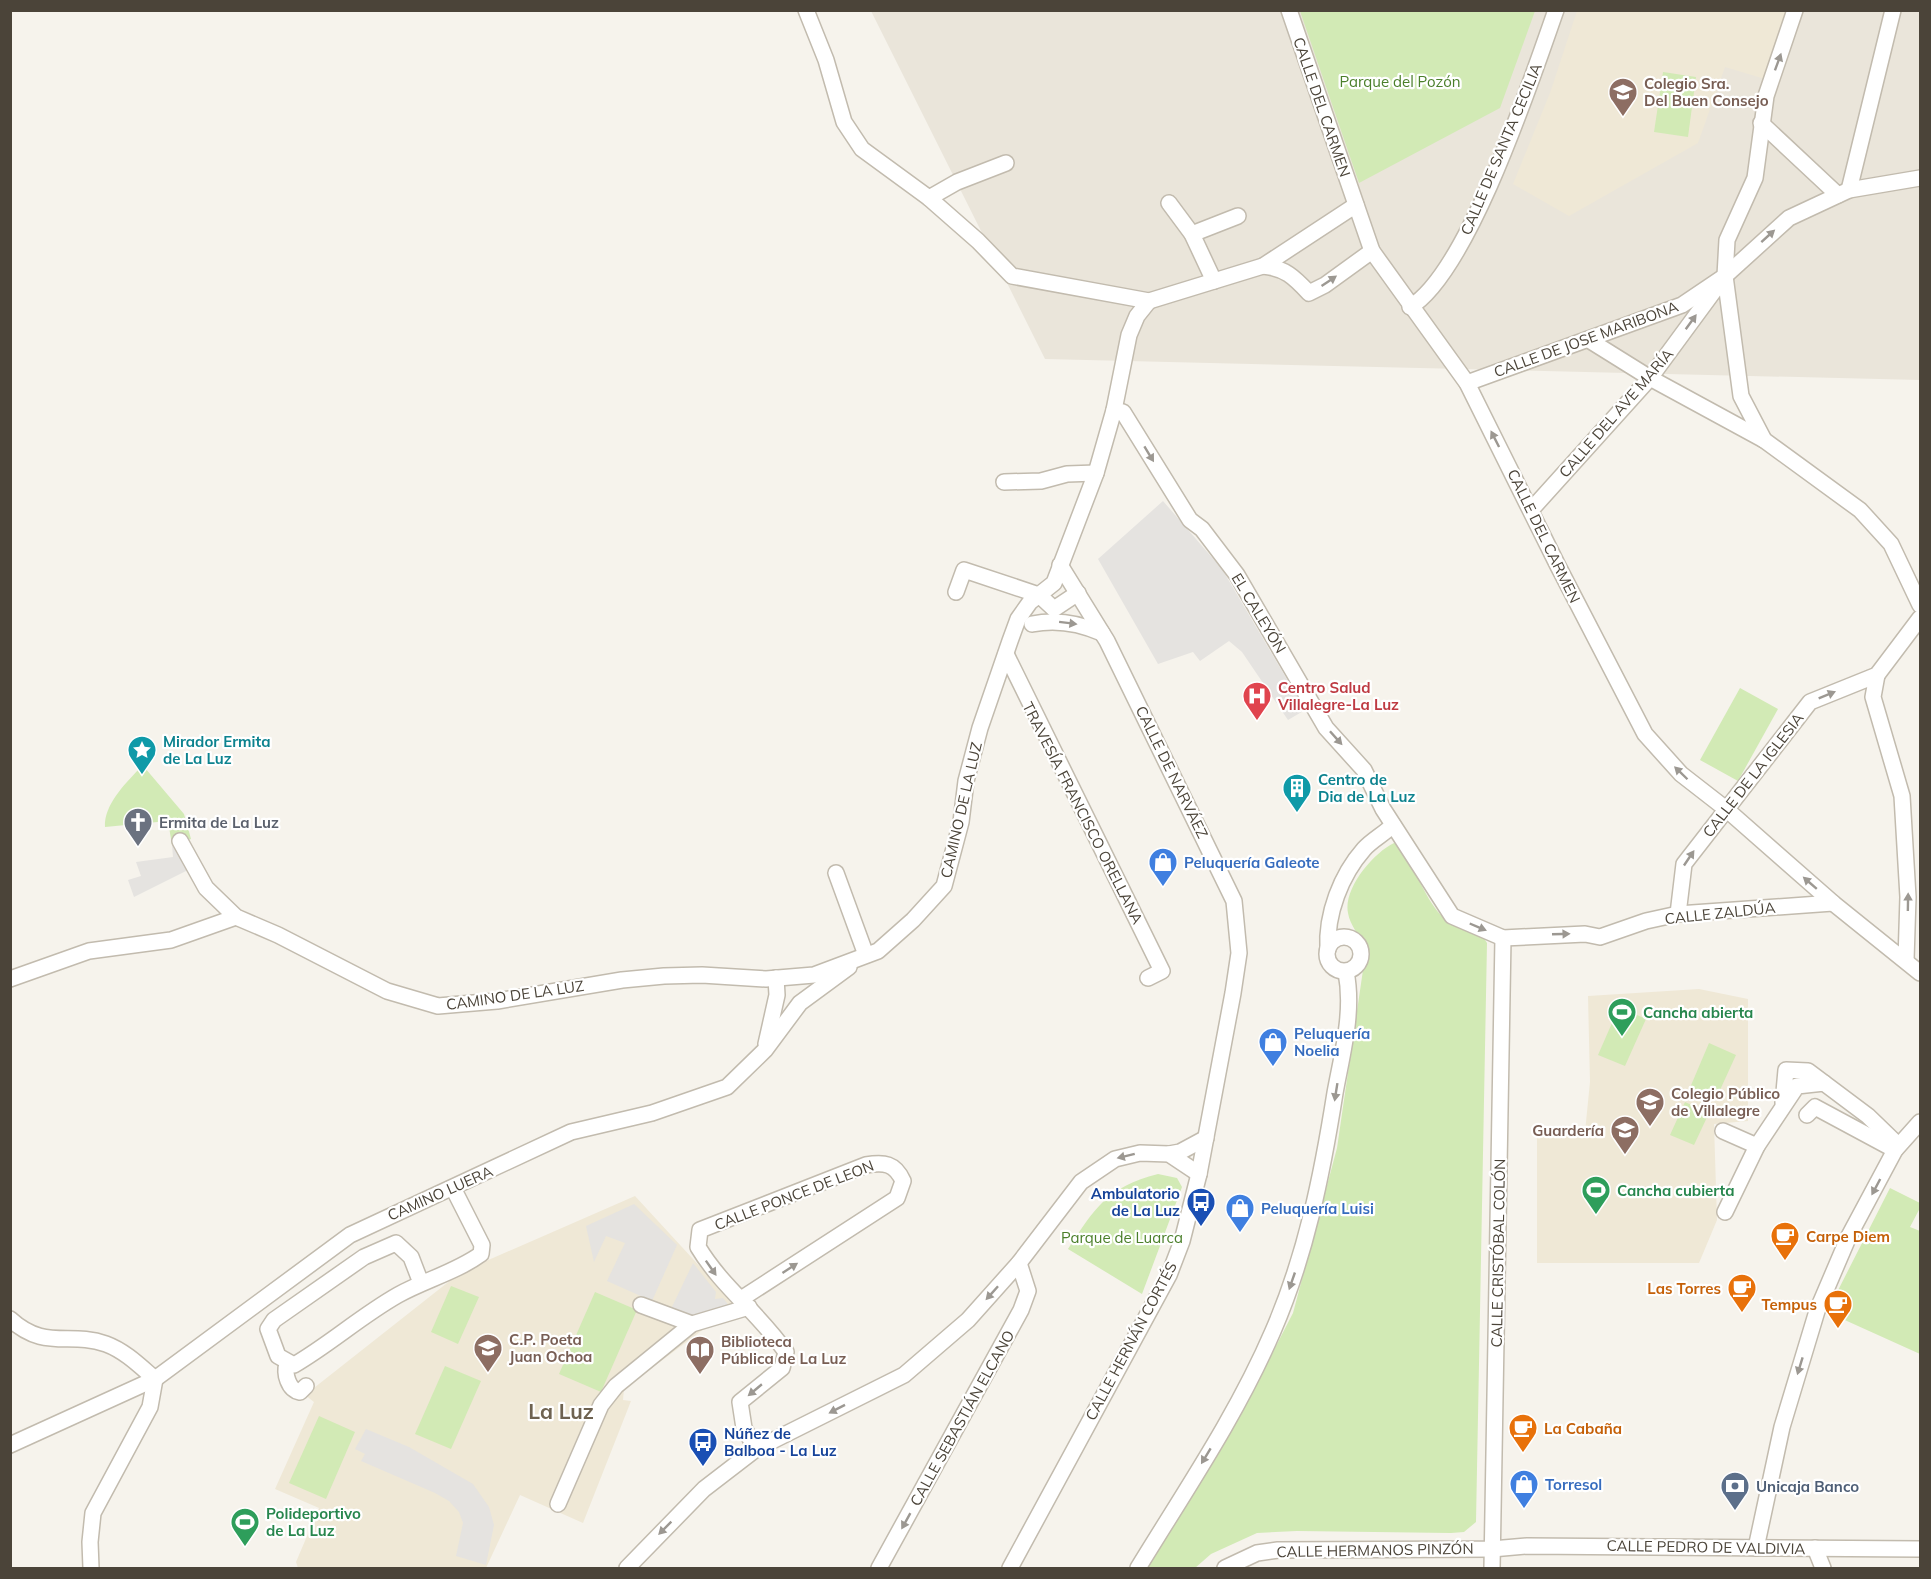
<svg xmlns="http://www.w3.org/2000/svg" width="1931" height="1579" font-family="Mulish,sans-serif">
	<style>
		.residential { fill: #eae5da }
		.education { fill: #efe8d6 }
		.green { fill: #d2eab5 }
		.parking { fill: #e5e3e0 }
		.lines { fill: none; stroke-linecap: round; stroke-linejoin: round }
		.minor-casing { stroke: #c2bbae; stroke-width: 18 }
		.minor { stroke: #fff; stroke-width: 15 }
		.oneway { fill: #9c9892 }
		.labels { text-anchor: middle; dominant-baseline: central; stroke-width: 4.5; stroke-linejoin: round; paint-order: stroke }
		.park-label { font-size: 15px; fill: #4a7f2a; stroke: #fff }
		.education-label { font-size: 15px; font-weight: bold; fill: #785e54; stroke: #fff; text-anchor: start }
		.street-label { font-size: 15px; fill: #4b4439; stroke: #fff }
		.health-label { font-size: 15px; font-weight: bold; fill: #be3a42; stroke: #fff; text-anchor: start }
		.culture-label { font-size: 15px; font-weight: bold; fill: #0d838f; stroke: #fff; text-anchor: start }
		.worship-label { font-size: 15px; font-weight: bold; fill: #5b616d; stroke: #fff; text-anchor: start }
		.shop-label { font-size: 15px; font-weight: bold; fill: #366cbe; stroke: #fff; text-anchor: start }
		.leisure-label { font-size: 15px; font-weight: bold; fill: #27864d; stroke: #fff; text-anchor: start }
		.transit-label { font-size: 15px; font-weight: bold; fill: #164399; stroke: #fff; text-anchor: end }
		.food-label { font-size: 15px; font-weight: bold; fill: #c56008; stroke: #fff; text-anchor: start }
		.service-label { font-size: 15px; font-weight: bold; fill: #4e5e75; stroke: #fff; text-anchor: start }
		.district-label { font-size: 21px; font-weight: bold; fill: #6e6250; stroke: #fff }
	</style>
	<rect width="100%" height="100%" fill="#f6f3ec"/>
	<path class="residential" d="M 871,11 L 1920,11 L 1920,380 L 1045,359 Z"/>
	<g class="education">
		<path d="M 1577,11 L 1787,11 L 1765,79 L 1725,67 L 1698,143 L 1569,216 L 1513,184 L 1550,93 Z"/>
		<path d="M 1699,989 L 1748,999 L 1748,1121 L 1714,1124 L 1717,1220 L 1699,1263 L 1537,1263 L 1537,1131 L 1585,1132 L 1590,1082 L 1588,996 Z"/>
		<path d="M 635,1196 L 739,1309 L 713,1322 L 624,1389 L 623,1400 L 631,1401 L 583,1523 L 520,1495 L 486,1568 L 298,1568 L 296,1562 L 319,1508 L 275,1489 L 314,1402 L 305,1395 L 461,1272 Z"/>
	</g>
	<g class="green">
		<path d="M 1300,11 L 1300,10 L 1535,11 L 1500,108 L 1359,183 Z"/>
		<path d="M 1663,72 L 1696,77 L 1688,137 L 1654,132 Z"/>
		<path d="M 1740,688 L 1778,709 L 1738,781 L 1700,760 Z"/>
		<path d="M 145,768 L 184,814 L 191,839 L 172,845 L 168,821 L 105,827 C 104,805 124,785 139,769 Z"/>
		<path d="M 1394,843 L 1402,845 C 1413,866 1427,903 1444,918 C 1458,929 1479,927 1487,943 L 1476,1522 L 1464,1532 L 1451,1533 L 1297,1531 L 1257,1533 L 1211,1554 L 1195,1568 L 1147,1568 L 1245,1406 L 1293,1313 L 1337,1148 L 1363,970 C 1364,963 1366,953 1364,947 C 1360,935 1350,926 1348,913 C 1343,889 1373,853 1394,843 Z"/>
		<path d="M 1619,1007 L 1646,1019 L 1625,1066 L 1598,1055 Z"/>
		<path d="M 1709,1043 L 1736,1055 L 1715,1101 L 1689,1090 Z"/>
		<path d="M 1685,1102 L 1709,1113 L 1694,1145 L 1670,1135 Z"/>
		<path d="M 1158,1174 L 1177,1178 L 1182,1187 L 1142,1294 L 1068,1249 C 1095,1208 1107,1187 1158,1174 Z"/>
		<path d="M 1890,1188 L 1920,1203 L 1920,1208 L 1910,1227 L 1920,1231 L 1920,1354 L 1827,1312 Z"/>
		<path d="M 451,1286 L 479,1297 L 458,1344 L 431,1332 Z"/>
		<path d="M 595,1292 L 637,1310 L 601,1392 L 559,1374 Z"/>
		<path d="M 445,1366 L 481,1381 L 451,1449 L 415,1434 Z"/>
		<path d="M 319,1416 L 355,1432 L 326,1499 L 289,1483 Z"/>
	</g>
	<g class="parking">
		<path d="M 1163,501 L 1222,569 L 1305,710 L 1288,720 L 1242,652 L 1229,641 L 1200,661 L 1193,652 L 1158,664 L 1098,559 Z"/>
		<path d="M 180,841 L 192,868 L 134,897 L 128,880 L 141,876 L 136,862 L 173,857 L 172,845 Z"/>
		<path d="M 634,1204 L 677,1245 L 652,1301 L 607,1281 L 625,1243 L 606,1236 L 594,1262 L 586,1226 Z"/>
		<path d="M 693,1263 L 716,1292 L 715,1299 L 723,1298 L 731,1308 L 690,1317 L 671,1309 Z"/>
		<path d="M 366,1429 L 409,1447 L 473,1484 L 489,1507 L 494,1525 L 486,1565 L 456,1556 L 463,1523 L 459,1512 L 449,1501 L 435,1493 L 361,1461 L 365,1454 L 355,1449 Z"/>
	</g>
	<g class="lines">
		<g class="minor-casing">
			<g id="minor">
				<path d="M 806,10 L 826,60 L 844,122 L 862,149 L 929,198 L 978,241 L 1012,276 L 1149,301 L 1263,266 L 1356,205"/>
				<path d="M 1289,10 L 1372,251 L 1467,383 L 1558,566 L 1645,734 L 1681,774 L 1726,809 L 1833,903 L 1920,973"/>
				<path d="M 1761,123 L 1838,195"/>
				<path d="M 1849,190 L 1893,10"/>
				<path d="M 929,198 L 957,182 L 1006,163"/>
				<path d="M 1169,203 L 1192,234 L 1214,281"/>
				<path d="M 1192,234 L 1238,216"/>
				<path d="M 1263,266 C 1285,268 1294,277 1309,293 L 1325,285 L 1372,251"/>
				<path d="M 1725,276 L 1741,396 L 1764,440 L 1860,510 L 1891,544 L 1920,605"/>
				<path d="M 1410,307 C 1468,273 1532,78 1556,10"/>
				<path d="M 1589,340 L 1650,378 L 1764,440"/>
				<path d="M 1467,383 L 1682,305 L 1725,276 L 1789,218 L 1849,190 L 1920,178"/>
				<path d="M 1114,410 L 1123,412 L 1190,520 L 1202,529 L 1237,575 L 1326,728 L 1364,770 L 1383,809 L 1452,916 L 1503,938 L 1585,934 L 1600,937 L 1646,921 L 1678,914 L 1833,903"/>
				<path d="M 1004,482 L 1041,481 L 1067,474 L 1096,473"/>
				<path d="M 1531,510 L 1650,378 L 1725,276 L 1727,240 L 1755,178 L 1766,96 L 1795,10"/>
				<path d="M 956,592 L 964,570 L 1039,595 L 1054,609 L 1078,593"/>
				<path d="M 1032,624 C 1056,619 1079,623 1102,633"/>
				<path d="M 1006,654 L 1162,971 L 1148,978"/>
				<path d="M 1877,675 L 1873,697 L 1902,796 L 1908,897 L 1906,960"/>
				<path d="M 180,841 L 206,888 L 236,917 L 278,935 L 387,991 L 438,1006 L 497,1001 L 622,980 L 664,976 L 702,975 L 766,979 L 814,975 L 878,951 L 913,920 L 944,886 L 961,822 L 966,781 L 980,728 L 1010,641 L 1018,619 L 1030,602 L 1054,583 L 1096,473 L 1114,410 L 1129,335 L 1137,316 L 1149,301"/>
				<path d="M 836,873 L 866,955"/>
				<path d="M 1678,914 L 1684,864 L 1810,702 L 1877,675 L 1920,618"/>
				<circle cx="1344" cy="954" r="17"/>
				<path d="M 1328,949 C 1326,914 1341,875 1364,849 C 1372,840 1384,834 1393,825"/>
				<path d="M 10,979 L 89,951 L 171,940 L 236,917"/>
				<path d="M 766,1044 L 777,995 L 776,978"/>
				<path d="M 1783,1103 L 1786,1070 L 1808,1071 L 1824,1083"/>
				<path d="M 1807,1115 L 1815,1107 L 1895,1150"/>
				<path d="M 1723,1131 L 1757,1146"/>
				<path d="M 1169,1154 L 1180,1152 L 1206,1138"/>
				<path d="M 1725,1212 L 1757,1146 L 1797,1086 L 1824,1083 L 1868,1116 L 1898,1145"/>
				<path d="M 421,1283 L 411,1257 L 396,1243 L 364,1257 L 274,1320 L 268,1329 L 278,1356 L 294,1365 C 330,1344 361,1316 398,1295 C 425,1280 456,1272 481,1254 L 482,1245 L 453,1188"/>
				<path d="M 741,1299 L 897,1198 L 903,1181 C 895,1163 884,1162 866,1165 L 700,1230 L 698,1247 C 722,1287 758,1312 786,1352 L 782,1368 L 740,1402 L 744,1428 L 756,1449"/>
				<path d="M 641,1305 L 692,1324"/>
				<path d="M 10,1319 C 45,1351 69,1331 106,1344 C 125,1351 140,1366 155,1379 L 150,1407 L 93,1513 L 90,1542 L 91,1568"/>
				<path d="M 287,1364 C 284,1373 288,1390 300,1392 L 306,1386"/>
				<path d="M 10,1445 L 155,1379 L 350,1235 L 571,1132 L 652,1113 L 727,1087 L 765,1050 L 800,1003 L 849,967"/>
				<path d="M 558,1504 L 601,1405 L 616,1386 L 692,1324 L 749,1307"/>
				<path d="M 1756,1548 L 1782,1427 L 1817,1311 L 1849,1236 L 1895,1150 L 1920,1122"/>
				<path d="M 1815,1548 L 1823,1568"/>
				<path d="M 627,1568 L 704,1489 L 756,1449 L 904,1375 L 968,1320 L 1019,1263 L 1081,1182 L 1115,1159 L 1140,1153 L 1169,1154 L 1199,1174"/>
				<path d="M 879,1568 L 1021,1310 L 1028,1291 L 1019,1263"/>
				<path d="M 1010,1568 L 1169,1275 L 1182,1241 L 1199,1174 L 1233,993 L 1239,953 L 1234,901 L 1107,641 L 1060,565"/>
				<path d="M 1138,1568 C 1185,1491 1237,1415 1273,1331 C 1306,1255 1322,1175 1335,1093 C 1342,1054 1354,1012 1346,972"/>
				<path d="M 1225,1568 L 1257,1553 L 1278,1550 L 1492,1549 L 1527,1546 L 1920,1549"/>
				<path d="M 1492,1568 L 1503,938"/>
			</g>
		</g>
		<use href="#minor" class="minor"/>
	</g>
	<defs><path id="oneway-solid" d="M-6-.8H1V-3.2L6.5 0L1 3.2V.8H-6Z" transform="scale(1.5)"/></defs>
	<g class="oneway">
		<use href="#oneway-solid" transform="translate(1778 62) rotate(-70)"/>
		<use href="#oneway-solid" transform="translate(1768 236) rotate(-42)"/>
		<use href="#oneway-solid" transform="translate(1329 281) rotate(-34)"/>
		<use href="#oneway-solid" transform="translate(1691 322) rotate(-54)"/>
		<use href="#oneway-solid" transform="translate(1495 439) rotate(-117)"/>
		<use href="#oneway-solid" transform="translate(1149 454) rotate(59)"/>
		<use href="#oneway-solid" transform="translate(1068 623) rotate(7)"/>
		<use href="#oneway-solid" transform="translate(1827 695) rotate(-22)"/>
		<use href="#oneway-solid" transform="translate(1336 738) rotate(48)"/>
		<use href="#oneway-solid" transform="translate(1681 773) rotate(-136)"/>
		<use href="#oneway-solid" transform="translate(1689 858) rotate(-56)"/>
		<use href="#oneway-solid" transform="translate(1810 883) rotate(-139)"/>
		<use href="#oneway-solid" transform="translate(1908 902) rotate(-89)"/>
		<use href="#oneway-solid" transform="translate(1478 927) rotate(23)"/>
		<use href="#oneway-solid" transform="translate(1561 934) rotate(-2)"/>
		<use href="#oneway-solid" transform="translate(1336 1092) rotate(99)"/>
		<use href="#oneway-solid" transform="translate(1126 1156) rotate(166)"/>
		<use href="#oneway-solid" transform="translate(1876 1187) rotate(118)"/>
		<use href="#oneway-solid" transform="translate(711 1268) rotate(55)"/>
		<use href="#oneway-solid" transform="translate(790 1268) rotate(-33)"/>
		<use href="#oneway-solid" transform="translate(1292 1281) rotate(109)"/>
		<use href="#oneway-solid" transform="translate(992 1293) rotate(132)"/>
		<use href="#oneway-solid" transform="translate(1800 1366) rotate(107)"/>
		<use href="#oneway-solid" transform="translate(755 1390) rotate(140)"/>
		<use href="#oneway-solid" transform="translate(837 1409) rotate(153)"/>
		<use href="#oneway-solid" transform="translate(1206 1456) rotate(121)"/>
		<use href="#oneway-solid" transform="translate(906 1521) rotate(119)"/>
		<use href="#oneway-solid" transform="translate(665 1528) rotate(135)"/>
	</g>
	<defs>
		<g id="school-pin" transform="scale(1.5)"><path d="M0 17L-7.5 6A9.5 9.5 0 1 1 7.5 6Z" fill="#8d6e63" stroke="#fff"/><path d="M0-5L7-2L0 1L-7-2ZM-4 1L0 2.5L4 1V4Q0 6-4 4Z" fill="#fff"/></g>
		<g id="hospital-pin" transform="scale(1.5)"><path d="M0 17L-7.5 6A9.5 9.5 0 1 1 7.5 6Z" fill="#e0444e" stroke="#fff"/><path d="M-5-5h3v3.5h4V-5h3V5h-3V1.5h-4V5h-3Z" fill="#fff"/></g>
		<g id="sight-pin" transform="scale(1.5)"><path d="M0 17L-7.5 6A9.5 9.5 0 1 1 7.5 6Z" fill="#0f9aa8" stroke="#fff"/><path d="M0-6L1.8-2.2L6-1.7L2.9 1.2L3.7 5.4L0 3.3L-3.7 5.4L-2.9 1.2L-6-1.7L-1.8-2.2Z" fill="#fff"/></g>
		<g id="building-pin" transform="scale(1.5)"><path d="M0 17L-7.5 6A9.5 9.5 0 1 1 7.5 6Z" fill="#0f9aa8" stroke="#fff"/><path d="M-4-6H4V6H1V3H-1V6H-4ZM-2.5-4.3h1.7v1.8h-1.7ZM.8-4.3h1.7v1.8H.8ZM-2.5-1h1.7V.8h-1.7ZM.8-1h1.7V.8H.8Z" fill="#fff"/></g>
		<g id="church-pin" transform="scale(1.5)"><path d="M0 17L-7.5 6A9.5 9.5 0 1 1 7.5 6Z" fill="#6b7280" stroke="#fff"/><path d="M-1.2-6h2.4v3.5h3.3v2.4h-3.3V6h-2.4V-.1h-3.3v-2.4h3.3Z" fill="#fff"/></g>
		<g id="shop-pin" transform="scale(1.5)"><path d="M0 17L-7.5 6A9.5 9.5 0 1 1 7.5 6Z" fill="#3f7fe0" stroke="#fff"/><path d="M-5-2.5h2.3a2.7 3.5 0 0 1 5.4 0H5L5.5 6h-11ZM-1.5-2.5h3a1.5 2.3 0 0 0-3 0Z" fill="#fff"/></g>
		<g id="stadium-pin" transform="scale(1.5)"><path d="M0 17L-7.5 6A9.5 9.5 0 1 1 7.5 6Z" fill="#2e9e5b" stroke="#fff"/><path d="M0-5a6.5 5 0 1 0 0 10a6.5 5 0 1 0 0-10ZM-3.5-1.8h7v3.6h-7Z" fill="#fff"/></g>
		<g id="bus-pin" transform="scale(1.5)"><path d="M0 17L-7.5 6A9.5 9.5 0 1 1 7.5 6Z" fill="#1a4fb4" stroke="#fff"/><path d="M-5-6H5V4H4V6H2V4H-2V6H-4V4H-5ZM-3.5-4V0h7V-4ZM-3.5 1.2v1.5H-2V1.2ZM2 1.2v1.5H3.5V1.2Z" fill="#fff"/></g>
		<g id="cafe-pin" transform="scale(1.5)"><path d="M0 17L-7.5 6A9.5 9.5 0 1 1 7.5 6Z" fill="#e8710a" stroke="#fff"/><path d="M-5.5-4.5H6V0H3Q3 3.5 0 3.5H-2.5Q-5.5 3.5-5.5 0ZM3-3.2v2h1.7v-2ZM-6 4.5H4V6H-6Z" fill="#fff"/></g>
		<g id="library-pin" transform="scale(1.5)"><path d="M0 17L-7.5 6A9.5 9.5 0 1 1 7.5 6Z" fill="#8d6e63" stroke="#fff"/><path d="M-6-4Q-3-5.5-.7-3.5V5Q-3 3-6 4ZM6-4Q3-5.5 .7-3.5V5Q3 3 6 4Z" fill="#fff"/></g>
		<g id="bank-pin" transform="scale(1.5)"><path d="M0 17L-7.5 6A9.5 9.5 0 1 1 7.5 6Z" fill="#5c6f8a" stroke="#fff"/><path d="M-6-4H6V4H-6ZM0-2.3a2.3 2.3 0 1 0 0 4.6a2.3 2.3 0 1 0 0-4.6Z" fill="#fff"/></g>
	</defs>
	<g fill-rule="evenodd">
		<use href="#school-pin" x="1623" y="92"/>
		<use href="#hospital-pin" x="1257" y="696"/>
		<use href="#sight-pin" x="142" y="750"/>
		<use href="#building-pin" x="1297" y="788"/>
		<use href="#church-pin" x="138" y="822"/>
		<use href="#shop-pin" x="1163" y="862"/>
		<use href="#stadium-pin" x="1622" y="1012"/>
		<use href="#shop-pin" x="1273" y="1042"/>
		<use href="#school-pin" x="1650" y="1102"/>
		<use href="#school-pin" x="1625" y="1130"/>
		<use href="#stadium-pin" x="1596" y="1190"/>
		<use href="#bus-pin" x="1201" y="1202"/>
		<use href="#shop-pin" x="1240" y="1208"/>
		<use href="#cafe-pin" x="1785" y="1236"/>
		<use href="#cafe-pin" x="1742" y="1288"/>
		<use href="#cafe-pin" x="1838" y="1304"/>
		<use href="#school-pin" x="488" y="1348"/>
		<use href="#library-pin" x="700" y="1350"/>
		<use href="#cafe-pin" x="1523" y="1428"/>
		<use href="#bus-pin" x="703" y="1442"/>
		<use href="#shop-pin" x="1524" y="1484"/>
		<use href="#bank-pin" x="1735" y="1486"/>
		<use href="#stadium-pin" x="245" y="1522"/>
	</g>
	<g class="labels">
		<g class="park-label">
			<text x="1400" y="81">Parque del Pozón</text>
			<text x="1122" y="1237">Parque de Luarca</text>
		</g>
		<g class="education-label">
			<text x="1644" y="83">Colegio Sra.<tspan x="1644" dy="17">Del Buen Consejo</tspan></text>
			<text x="1671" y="1093">Colegio Público<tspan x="1671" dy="17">de Villalegre</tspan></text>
			<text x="1604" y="1130" text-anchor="end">Guardería</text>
			<text x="509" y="1339">C.P. Poeta<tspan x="509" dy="17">Juan Ochoa</tspan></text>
			<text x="721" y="1341">Biblioteca<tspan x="721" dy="17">Pública de La Luz</tspan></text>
		</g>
		<g class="street-label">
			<text transform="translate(1322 107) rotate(71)">CALLE DEL CARMEN</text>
			<text transform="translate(1501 149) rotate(-67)">CALLE DE SANTA CECILIA</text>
			<text transform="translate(1586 339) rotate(-20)">CALLE DE JOSE MARIBONA</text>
			<text transform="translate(1616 413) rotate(-49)">CALLE DEL AVE MARÍA</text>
			<text transform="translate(1544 536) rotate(64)">CALLE DEL CARMEN</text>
			<text transform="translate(1259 613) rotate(59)">EL CALEYÓN</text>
			<text transform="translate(1172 772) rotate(64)">CALLE DE NARVÁEZ</text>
			<text transform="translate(1753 775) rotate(-52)">CALLE DE LA IGLESIA</text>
			<text transform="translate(961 810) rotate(-77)">CAMINO DE LA LUZ</text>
			<text transform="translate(1083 813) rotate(63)">TRAVESÍA FRANCISCO ORELLANA</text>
			<text transform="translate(1720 913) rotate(-6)">CALLE ZALDÚA</text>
			<text transform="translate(515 995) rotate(-8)">CAMINO DE LA LUZ</text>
			<text transform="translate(440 1193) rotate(-24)">CAMINO LUERA</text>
			<text transform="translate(794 1195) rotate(-21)">CALLE PONCE DE LEON</text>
			<text transform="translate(1498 1253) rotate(-89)">CALLE CRISTÓBAL COLÓN</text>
			<text transform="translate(1131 1341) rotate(-62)">CALLE HERNÁN CORTÉS</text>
			<text transform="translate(962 1418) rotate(-61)">CALLE SEBASTIÁN ELCANO</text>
			<text transform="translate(1706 1547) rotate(1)">CALLE PEDRO DE VALDIVIA</text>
			<text transform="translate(1375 1550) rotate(-1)">CALLE HERMANOS PINZÓN</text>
		</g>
		<g class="health-label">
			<text x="1278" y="687">Centro Salud<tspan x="1278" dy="17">Villalegre-La Luz</tspan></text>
		</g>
		<g class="culture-label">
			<text x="163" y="741">Mirador Ermita<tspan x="163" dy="17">de La Luz</tspan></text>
			<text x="1318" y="779">Centro de<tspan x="1318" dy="17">Dia de La Luz</tspan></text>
		</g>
		<g class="worship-label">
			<text x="159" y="822">Ermita de La Luz</text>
		</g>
		<g class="shop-label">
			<text x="1184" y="862">Peluquería Galeote</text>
			<text x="1294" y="1033">Peluquería<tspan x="1294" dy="17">Noelia</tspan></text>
			<text x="1261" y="1208">Peluquería Luisi</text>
			<text x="1545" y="1484">Torresol</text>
		</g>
		<g class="leisure-label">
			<text x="1643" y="1012">Cancha abierta</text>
			<text x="1617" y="1190">Cancha cubierta</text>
			<text x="266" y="1513">Polideportivo<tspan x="266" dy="17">de La Luz</tspan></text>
		</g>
		<g class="transit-label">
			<text x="1180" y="1193">Ambulatorio<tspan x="1180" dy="17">de La Luz</tspan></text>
			<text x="724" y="1433" text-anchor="start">Núñez de<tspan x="724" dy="17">Balboa - La Luz</tspan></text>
		</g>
		<g class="food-label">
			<text x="1806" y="1236">Carpe Diem</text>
			<text x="1721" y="1288" text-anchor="end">Las Torres</text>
			<text x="1817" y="1304" text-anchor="end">Tempus</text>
			<text x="1544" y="1428">La Cabaña</text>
		</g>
		<g class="service-label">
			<text x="1756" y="1486">Unicaja Banco</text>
		</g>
		<g class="district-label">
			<text x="561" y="1411">La Luz</text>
		</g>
	</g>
	<rect width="1931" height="1579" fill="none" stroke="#4b4439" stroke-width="24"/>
</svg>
